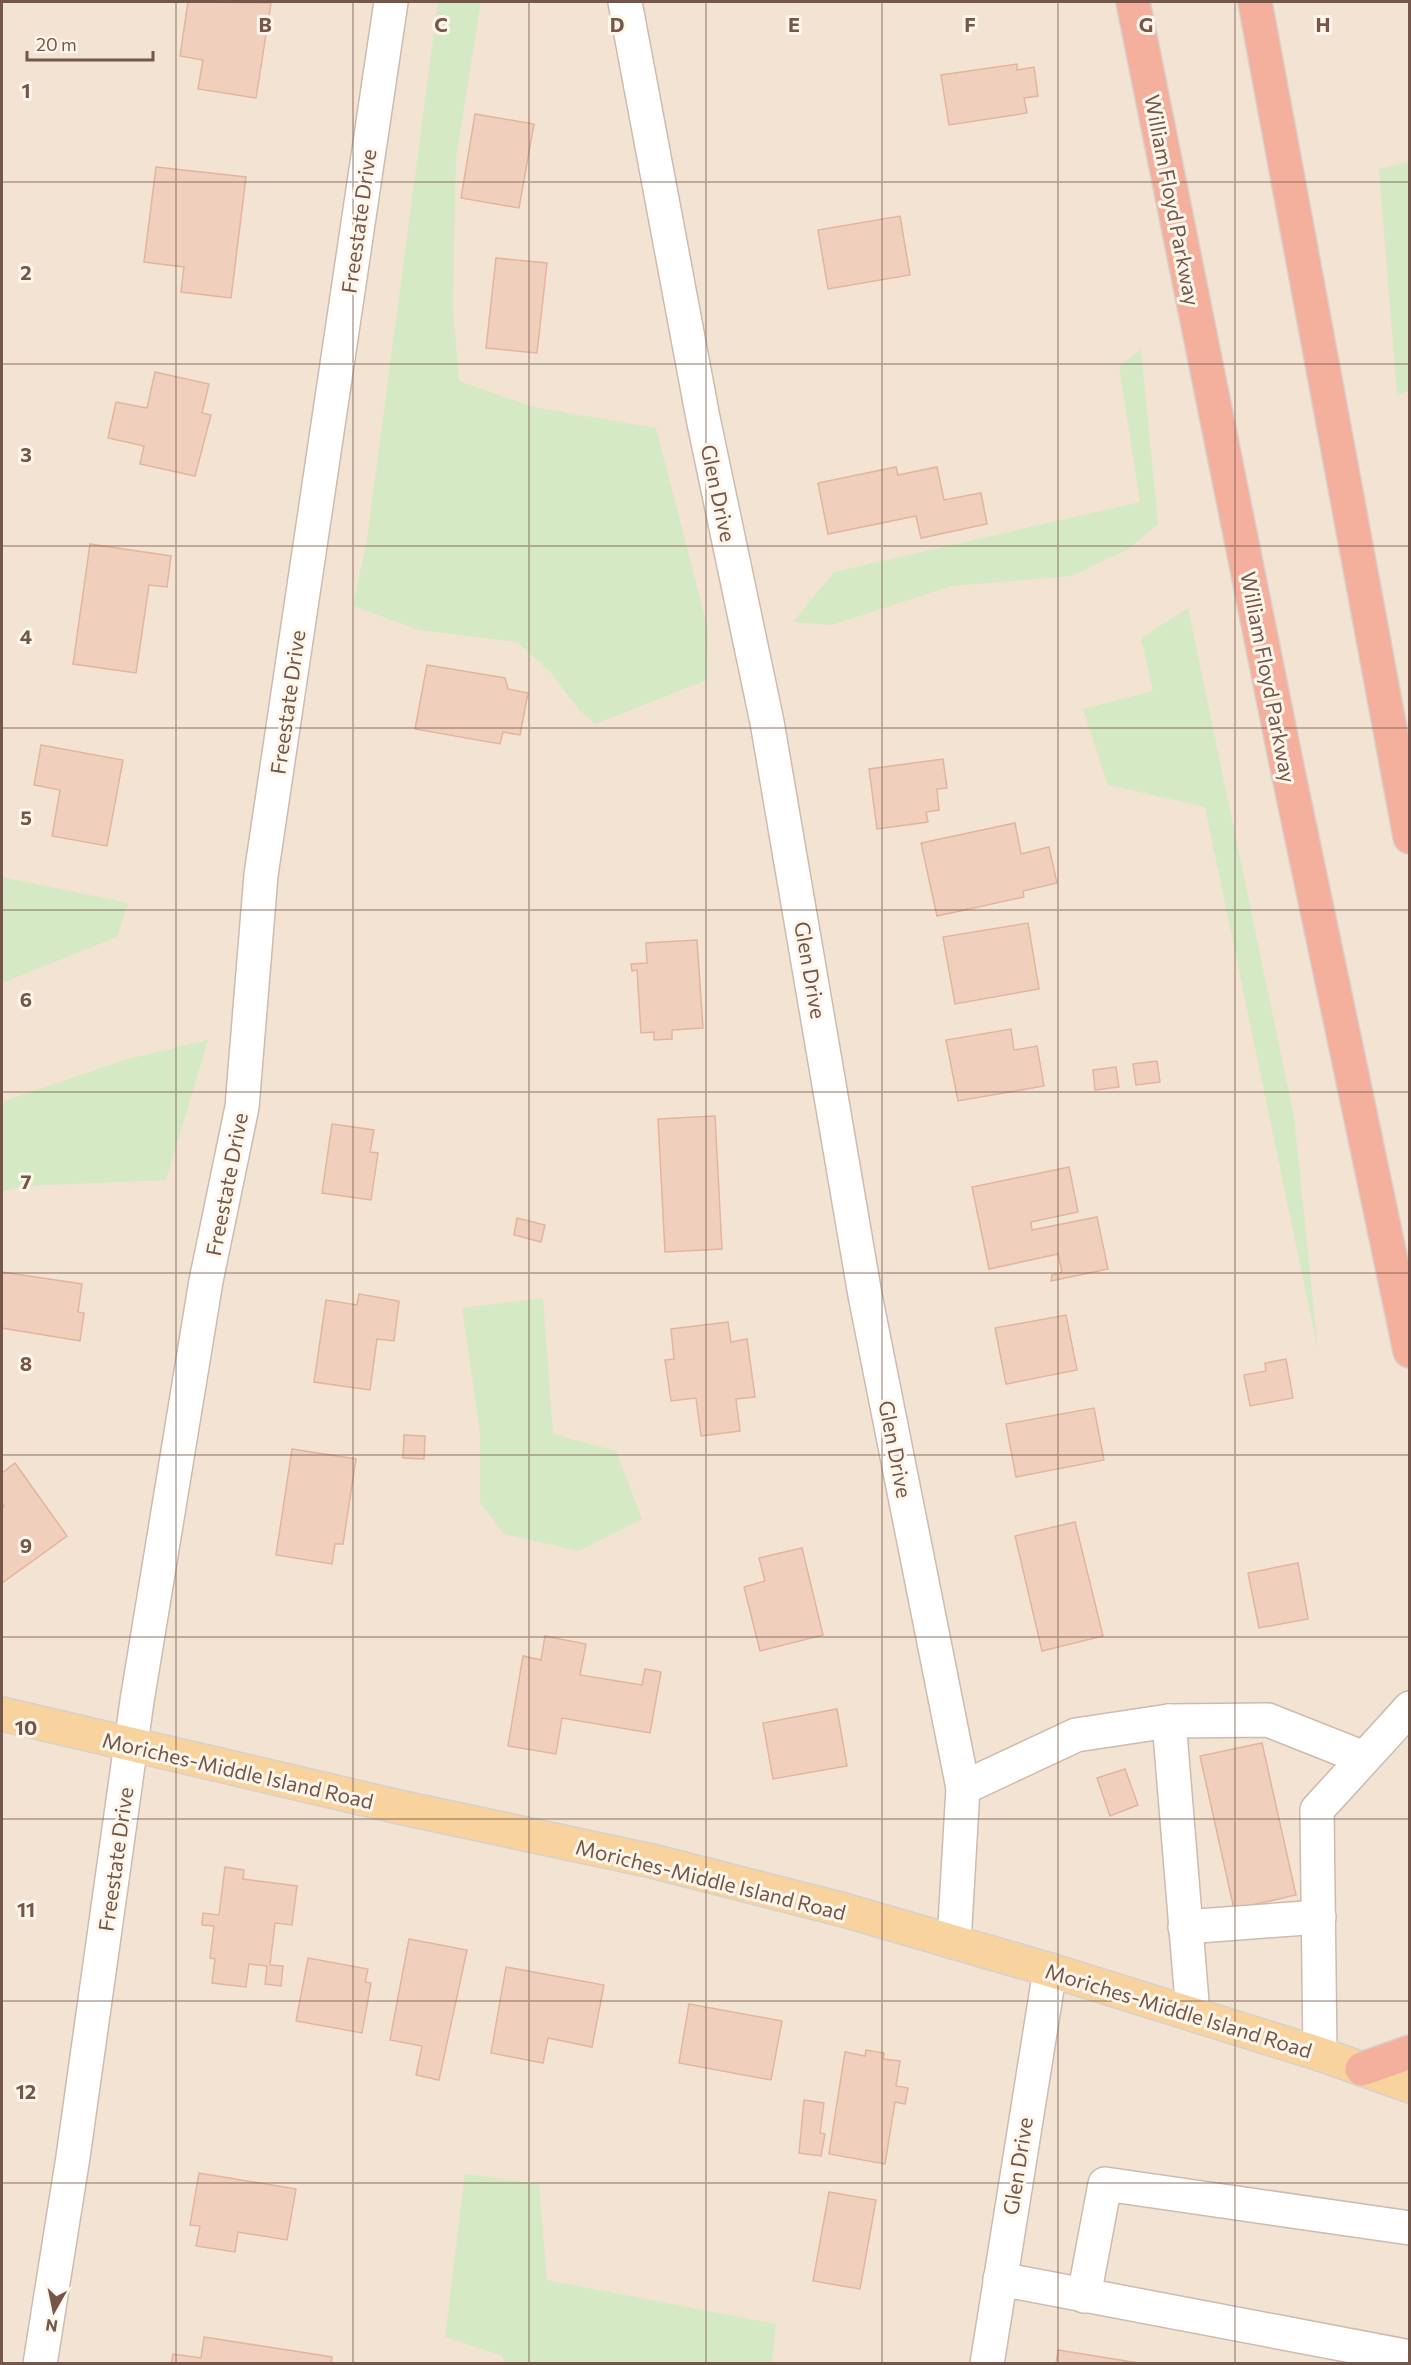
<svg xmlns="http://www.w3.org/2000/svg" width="1411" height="2365" font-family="Commissioner,sans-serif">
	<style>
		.residential { fill: #f3e3d3 }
		.green { fill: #d5e9c4 }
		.building { fill: #f1cfbd; stroke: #e3b59e; stroke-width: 1.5 }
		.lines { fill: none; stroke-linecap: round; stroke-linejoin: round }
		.minor-casing { stroke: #cfbbae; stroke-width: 36 }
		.major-casing { stroke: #d8d0cc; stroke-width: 36 }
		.highway-casing { stroke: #d8d0cc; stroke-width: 36 }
		.minor { stroke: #fff; stroke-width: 33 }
		.major { stroke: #f9d39e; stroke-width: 33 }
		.highway { stroke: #f5b09d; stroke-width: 33 }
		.grid { fill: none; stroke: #74574a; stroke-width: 1.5; stroke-opacity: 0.55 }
		.labels { text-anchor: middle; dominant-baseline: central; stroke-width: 6; stroke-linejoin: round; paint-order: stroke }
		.street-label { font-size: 21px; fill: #74574a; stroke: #fff6eb }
		.grid-label { font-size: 20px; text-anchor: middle; font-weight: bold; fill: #74574a; stroke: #fff6eb; stroke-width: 6; stroke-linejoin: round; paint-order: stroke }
	</style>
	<rect width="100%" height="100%" fill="#fcf2e5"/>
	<rect class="residential" x="2" y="2" width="1407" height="2361"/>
	<g class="green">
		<path d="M 438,2 L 481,2 L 456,158 L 453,308 L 459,381 L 533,407 L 656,428 L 708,629 L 707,680 L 595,724 L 578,709 L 551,673 L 517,642 L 419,630 L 353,606 L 367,539 Z"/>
		<path d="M 1409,162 L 1409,391 L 1397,396 L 1379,169 Z"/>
		<path d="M 1141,350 L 1158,524 L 1130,548 L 1072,576 L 951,586 L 832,625 L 793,622 L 834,572 L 1140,502 L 1119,366 Z"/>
		<path d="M 1188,608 L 1294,1117 L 1318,1351 L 1205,807 L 1108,785 L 1083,709 L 1153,691 L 1141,638 Z"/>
		<path d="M 2,877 L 128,903 L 117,937 L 2,983 Z"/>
		<path d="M 208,1040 L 166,1180 L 26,1186 L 2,1191 L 2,1102 L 124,1060 Z"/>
		<path d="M 543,1298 L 553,1434 L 616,1451 L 642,1519 L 579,1551 L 504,1534 L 480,1502 L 480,1433 L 462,1308 Z"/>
		<path d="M 465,2174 L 539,2184 L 547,2280 L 776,2324 L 772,2363 L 503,2363 L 503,2356 L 445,2337 Z"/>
	</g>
	<g class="building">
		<path d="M 188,2 L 271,3 L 256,98 L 198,89 L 203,60 L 180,56 Z"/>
		<path d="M 1017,64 L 1017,70 L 1034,67 L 1038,96 L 1024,98 L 1027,113 L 949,125 L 941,75 Z"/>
		<path d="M 475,114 L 534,124 L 519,208 L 461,198 Z"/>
		<path d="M 156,167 L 246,177 L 231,298 L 181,292 L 184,267 L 144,262 Z"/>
		<path d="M 900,216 L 910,275 L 828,289 L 818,230 Z"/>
		<path d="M 496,258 L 547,263 L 537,353 L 486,348 Z"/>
		<path d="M 155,372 L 209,384 L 202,413 L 211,415 L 195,476 L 140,464 L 144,446 L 108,438 L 116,402 L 147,408 Z"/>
		<path d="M 896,467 L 898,475 L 937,467 L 944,500 L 981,493 L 987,524 L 921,538 L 916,516 L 828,534 L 818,483 Z"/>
		<path d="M 90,544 L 171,556 L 167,587 L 149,585 L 136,673 L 73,664 Z"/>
		<path d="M 427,665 L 505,678 L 508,689 L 528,693 L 520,735 L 503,732 L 500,744 L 415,729 Z"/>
		<path d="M 41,745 L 123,760 L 107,846 L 52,836 L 60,790 L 34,785 Z"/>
		<path d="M 943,759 L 947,788 L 937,789 L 939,810 L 926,812 L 928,822 L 877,829 L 869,769 Z"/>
		<path d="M 1015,823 L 1021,854 L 1049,847 L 1057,883 L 1023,891 L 1024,897 L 937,916 L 921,843 Z"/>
		<path d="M 1028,923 L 1039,989 L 955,1004 L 943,937 Z"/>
		<path d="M 697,940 L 703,1028 L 672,1030 L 672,1039 L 654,1040 L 654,1032 L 641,1033 L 637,970 L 632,971 L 631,964 L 647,963 L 646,943 Z"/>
		<path d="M 1011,1029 L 1014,1050 L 1037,1046 L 1044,1086 L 958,1101 L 946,1040 Z"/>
		<path d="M 1157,1061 L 1160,1082 L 1136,1085 L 1133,1064 Z"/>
		<path d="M 1116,1067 L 1119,1087 L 1095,1090 L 1093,1070 Z"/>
		<path d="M 715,1116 L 722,1249 L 665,1252 L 658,1119 Z"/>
		<path d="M 332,1124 L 374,1130 L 370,1152 L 378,1153 L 371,1200 L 322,1193 Z"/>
		<path d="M 1069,1167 L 1078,1212 L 1031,1222 L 1032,1230 L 1097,1217 L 1108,1269 L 1051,1281 L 1052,1275 L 1062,1272 L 1058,1254 L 989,1269 L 972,1187 Z"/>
		<path d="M 517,1218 L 545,1225 L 541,1242 L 514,1235 Z"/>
		<path d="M 2,1272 L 82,1284 L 78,1312 L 84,1313 L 80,1341 L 2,1328 Z"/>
		<path d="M 359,1294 L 399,1301 L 394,1341 L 377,1339 L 370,1390 L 314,1382 L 326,1300 L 357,1305 Z"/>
		<path d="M 1066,1315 L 1077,1370 L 1006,1384 L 995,1328 Z"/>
		<path d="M 728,1322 L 731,1342 L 747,1339 L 755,1397 L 736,1399 L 740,1431 L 701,1436 L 696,1398 L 671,1401 L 665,1360 L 674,1359 L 671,1329 Z"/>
		<path d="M 1286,1359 L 1293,1398 L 1250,1406 L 1244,1375 L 1266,1371 L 1265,1363 Z"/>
		<path d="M 1094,1408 L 1104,1460 L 1016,1477 L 1006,1424 Z"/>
		<path d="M 404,1435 L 425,1436 L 424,1459 L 403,1458 Z"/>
		<path d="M 292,1449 L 356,1459 L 343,1544 L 335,1544 L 332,1564 L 276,1555 Z"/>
		<path d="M 15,1463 L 67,1536 L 2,1583 L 2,1508 L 4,1506 L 2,1502 L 2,1473 Z"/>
		<path d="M 1075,1522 L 1103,1636 L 1042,1651 L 1015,1536 Z"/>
		<path d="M 802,1548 L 823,1635 L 760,1651 L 744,1587 L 765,1581 L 759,1558 Z"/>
		<path d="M 1298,1563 L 1308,1619 L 1259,1628 L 1248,1573 Z"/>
		<path d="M 545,1636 L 586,1644 L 580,1675 L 642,1685 L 645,1669 L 661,1672 L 650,1733 L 562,1718 L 556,1754 L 508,1746 L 523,1656 L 541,1660 Z"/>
		<path d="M 837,1709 L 847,1766 L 773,1779 L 763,1723 Z"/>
		<path d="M 1262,1743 L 1296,1895 L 1234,1909 L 1200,1756 Z"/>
		<path d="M 1125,1769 L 1138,1805 L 1110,1816 L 1097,1778 Z"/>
		<path d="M 225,1867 L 244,1870 L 243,1879 L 297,1886 L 292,1925 L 275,1923 L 270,1965 L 283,1966 L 281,1986 L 265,1984 L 267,1966 L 249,1964 L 246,1987 L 212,1983 L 215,1959 L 210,1958 L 214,1926 L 202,1925 L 203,1913 L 219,1915 Z"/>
		<path d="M 409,1939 L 467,1950 L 439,2080 L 416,2075 L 422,2046 L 390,2040 Z"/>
		<path d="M 308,1958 L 368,1969 L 365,1982 L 371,1983 L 362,2033 L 296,2021 Z"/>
		<path d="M 506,1967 L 604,1985 L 592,2047 L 548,2038 L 543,2063 L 491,2053 Z"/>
		<path d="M 689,2004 L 782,2021 L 771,2080 L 679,2063 Z"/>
		<path d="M 866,2050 L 884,2053 L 883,2059 L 900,2061 L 896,2086 L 908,2088 L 905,2104 L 895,2102 L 885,2164 L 829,2154 L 845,2052 L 865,2056 Z"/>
		<path d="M 804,2100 L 824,2103 L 820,2133 L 825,2134 L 821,2156 L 799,2153 Z"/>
		<path d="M 199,2173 L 296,2189 L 287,2240 L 238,2232 L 235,2252 L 196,2246 L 200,2226 L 190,2225 Z"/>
		<path d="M 829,2192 L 876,2200 L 860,2289 L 813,2281 Z"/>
		<path d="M 204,2337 L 332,2357 L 331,2364 L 171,2364 L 173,2354 L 201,2358 Z"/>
		<path d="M 1058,2350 L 1145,2364 L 1056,2364 Z"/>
	</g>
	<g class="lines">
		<g class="minor-casing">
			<g id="minor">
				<path d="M 625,2 L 703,418 L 767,722 L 865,1295 L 963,1788 L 954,1942"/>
				<path d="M 1169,1721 L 1193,2014"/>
				<path d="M 963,1788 L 1076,1735 L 1169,1721 L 1268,1720 L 1364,1758"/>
				<path d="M 1185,1927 L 1319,1917"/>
				<path d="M 1320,2054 L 1317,1810 L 1410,1708"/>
				<path d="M 1000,2279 L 1410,2357"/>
				<path d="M 1084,2296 L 1105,2184 L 1410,2228"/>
				<path d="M 40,2364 L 73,2157 L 137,1701 L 206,1281 L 242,1107 L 261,875 L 391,2"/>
				<path d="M 987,2364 L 1050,1970"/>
			</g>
		</g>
		<g class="major-casing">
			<path id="major" d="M 2,1714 L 399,1807 L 652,1861 L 844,1910 L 1050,1970 L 1320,2054 L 1410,2086"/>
		</g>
		<g class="highway-casing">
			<g id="highway">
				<path d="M 1133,2 L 1287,767 L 1410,1351"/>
				<path d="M 1255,2 L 1410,837"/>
				<path d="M 1362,2069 L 1410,2052"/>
			</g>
		</g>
		<use href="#minor" class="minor"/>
		<use href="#major" class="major"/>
		<use href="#highway" class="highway"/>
	</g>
	<path class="grid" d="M 176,2 L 176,2364M 353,2 L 353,2364M 529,2 L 529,2364M 706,2 L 706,2364M 882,2 L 882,2364M 1058,2 L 1058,2364M 1235,2 L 1235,2364M 2,182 L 1410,182M 2,364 L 1410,364M 2,546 L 1410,546M 2,728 L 1410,728M 2,910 L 1410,910M 2,1092 L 1410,1092M 2,1273 L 1410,1273M 2,1455 L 1410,1455M 2,1637 L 1410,1637M 2,1819 L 1410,1819M 2,2001 L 1410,2001M 2,2183 L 1410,2183"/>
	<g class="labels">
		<g class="street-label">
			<text transform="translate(1173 200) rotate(79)">William Floyd Parkway</text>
			<text transform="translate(358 221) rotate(-82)">Freestate Drive</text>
			<text transform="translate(719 493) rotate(78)">Glen Drive</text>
			<text transform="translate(1269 677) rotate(79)">William Floyd Parkway</text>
			<text transform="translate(287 702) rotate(-82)">Freestate Drive</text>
			<text transform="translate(811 970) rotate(80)">Glen Drive</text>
			<text transform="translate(226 1184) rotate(-79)">Freestate Drive</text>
			<text transform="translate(896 1449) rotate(79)">Glen Drive</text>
			<text transform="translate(238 1770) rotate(13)">Moriches-Middle Island Road</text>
			<text transform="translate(115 1859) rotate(-82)">Freestate Drive</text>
			<text transform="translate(711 1879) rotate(14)">Moriches-Middle Island Road</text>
			<text transform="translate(1179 2010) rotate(17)">Moriches-Middle Island Road</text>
			<text transform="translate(1017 2166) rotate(-81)">Glen Drive</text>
		</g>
	</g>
	<g class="grid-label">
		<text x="265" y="32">B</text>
		<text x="441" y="32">C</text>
		<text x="617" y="32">D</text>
		<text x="794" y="32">E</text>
		<text x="970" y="32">F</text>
		<text x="1146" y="32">G</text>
		<text x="1323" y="32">H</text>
		<text x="26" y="98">1</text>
		<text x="26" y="280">2</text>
		<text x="26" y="462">3</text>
		<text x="26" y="644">4</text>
		<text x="26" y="825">5</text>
		<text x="26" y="1007">6</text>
		<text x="26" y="1189">7</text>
		<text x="26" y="1371">8</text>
		<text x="26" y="1553">9</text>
		<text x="26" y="1735">10</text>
		<text x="26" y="1917">11</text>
		<text x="26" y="2099">12</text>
	</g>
	<rect width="1411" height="2365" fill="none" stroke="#74574a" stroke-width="6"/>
	<g transform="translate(54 2311) rotate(189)" stroke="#fff6eb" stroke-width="4.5" paint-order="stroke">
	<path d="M0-4.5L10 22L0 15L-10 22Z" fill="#74574a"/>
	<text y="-9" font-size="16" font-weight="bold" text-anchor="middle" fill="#74574a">N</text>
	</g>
	<path d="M27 51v9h126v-9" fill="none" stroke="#74574a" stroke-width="3"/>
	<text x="36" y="51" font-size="18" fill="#74574a" stroke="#fff6eb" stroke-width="4.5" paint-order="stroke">20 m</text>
</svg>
